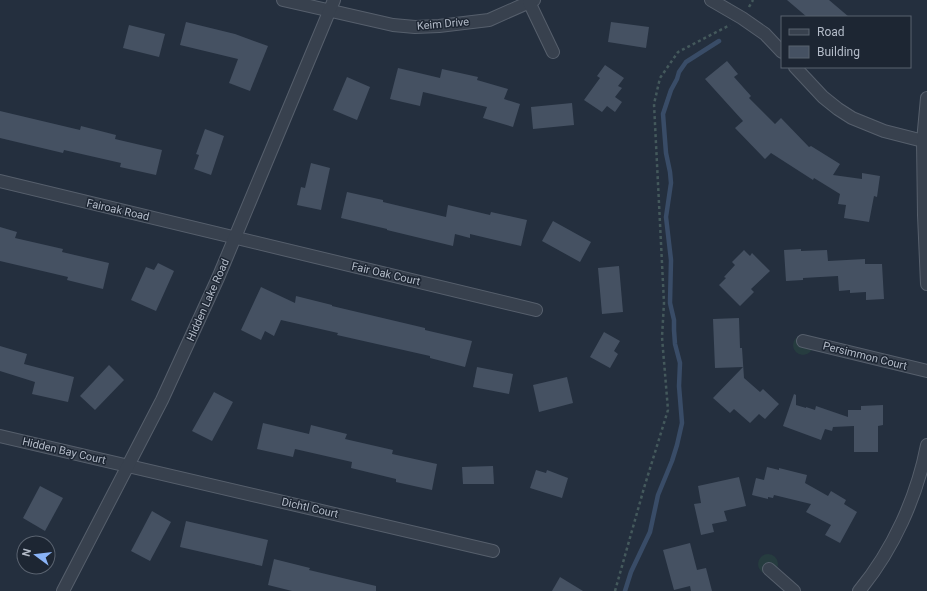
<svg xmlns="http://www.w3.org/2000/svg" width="927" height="591" font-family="Roboto,sans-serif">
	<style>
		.green { fill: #263c3f }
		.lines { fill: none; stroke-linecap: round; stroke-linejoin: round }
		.stream { stroke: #394c67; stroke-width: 4.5 }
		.building { fill: #455162 }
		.street-casing { stroke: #565f6c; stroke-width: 14 }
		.path { stroke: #44595c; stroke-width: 2.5; stroke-dasharray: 3 3; stroke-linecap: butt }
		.street { stroke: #38414e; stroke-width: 12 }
		.labels { text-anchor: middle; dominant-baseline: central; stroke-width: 3; stroke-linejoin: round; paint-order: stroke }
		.street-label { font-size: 11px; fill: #b4bcc9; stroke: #1d2633 }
	</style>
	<rect width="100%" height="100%" fill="#242f3e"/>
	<g class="green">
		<circle cx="803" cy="345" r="10"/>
		<circle cx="768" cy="564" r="10"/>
	</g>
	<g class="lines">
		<path class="stream" d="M 625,591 L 631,572 L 650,532 L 658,495 L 672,461 L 677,445 L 682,423 L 679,386 L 680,363 L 675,344 L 674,330 L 674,320 L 670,303 L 671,260 L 666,217 L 671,183 L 670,172 L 666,153 L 663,114 L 671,90 L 677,79 L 679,72 L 686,62 L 719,41"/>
	</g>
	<g class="building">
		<path d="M 787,0 L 829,0 L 849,17 L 807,17 Z"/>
		<path d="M 186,22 L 235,34 L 268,46 L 250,91 L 229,83 L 238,59 L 180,45 Z"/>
		<path d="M 611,22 L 649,27 L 646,48 L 608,42 Z"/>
		<path d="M 129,25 L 165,34 L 159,57 L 123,48 Z"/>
		<path d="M 727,61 L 738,74 L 734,77 L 751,96 L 749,98 L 775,124 L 781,118 L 809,147 L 811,146 L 840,164 L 833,175 L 862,179 L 862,173 L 880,176 L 877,197 L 874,196 L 869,222 L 844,218 L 846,205 L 838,204 L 840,194 L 814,178 L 813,180 L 771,153 L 765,159 L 735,128 L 743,121 L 705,79 Z"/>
		<path d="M 605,65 L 624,78 L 618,86 L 622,88 L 615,97 L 622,102 L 615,112 L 607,106 L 602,112 L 584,100 L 600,78 L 597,76 Z"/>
		<path d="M 398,68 L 440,78 L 442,69 L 478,77 L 477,80 L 508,89 L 504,99 L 520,104 L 513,127 L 483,118 L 487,107 L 423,92 L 420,106 L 390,99 Z"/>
		<path d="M 347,77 L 370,87 L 357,120 L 333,110 Z"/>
		<path d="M 572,103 L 574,125 L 533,129 L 531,107 Z"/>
		<path d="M 0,111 L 80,130 L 81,126 L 116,135 L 115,139 L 162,150 L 156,175 L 120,167 L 121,163 L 64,150 L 63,153 L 0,138 Z"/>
		<path d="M 205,129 L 224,136 L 211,175 L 194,169 L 199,155 L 196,154 Z"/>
		<path d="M 311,163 L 330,168 L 321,210 L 297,205 L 301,187 L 305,188 Z"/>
		<path d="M 347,192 L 383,200 L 383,202 L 446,217 L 448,205 L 490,215 L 491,212 L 527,220 L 521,246 L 470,234 L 470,238 L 455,234 L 453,246 L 387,230 L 387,229 L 341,218 Z"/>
		<path d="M 553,221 L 591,242 L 580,262 L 542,241 Z"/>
		<path d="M 0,227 L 17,232 L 15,238 L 63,249 L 62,252 L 109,263 L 103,289 L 67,280 L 68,277 L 0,261 Z"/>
		<path d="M 801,249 L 801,251 L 827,250 L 828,261 L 865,259 L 865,264 L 882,264 L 884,299 L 866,300 L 866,292 L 850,293 L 850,290 L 839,291 L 838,276 L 803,278 L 803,280 L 786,281 L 784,250 Z"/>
		<path d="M 744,250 L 750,256 L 752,253 L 770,271 L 751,289 L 754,292 L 740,306 L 719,285 L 726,278 L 724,277 L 735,265 L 732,262 Z"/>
		<path d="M 158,263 L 174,271 L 156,311 L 131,300 L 146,267 L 154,270 Z"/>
		<path d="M 619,266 L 623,312 L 602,314 L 598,268 Z"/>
		<path d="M 261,287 L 295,303 L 296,296 L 332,305 L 332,306 L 425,328 L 425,330 L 472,341 L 465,367 L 430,358 L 430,356 L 337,335 L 338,333 L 281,320 L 274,336 L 265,331 L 261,340 L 241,330 Z"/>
		<path d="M 739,318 L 740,348 L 742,348 L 744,378 L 760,392 L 763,389 L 779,404 L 765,419 L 759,414 L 750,423 L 734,409 L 730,413 L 713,398 L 743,367 L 715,368 L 713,319 Z"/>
		<path d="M 604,332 L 620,341 L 614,351 L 618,354 L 610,368 L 590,357 Z"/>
		<path d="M 0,346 L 27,354 L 24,364 L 74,377 L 68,402 L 32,394 L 35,382 L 0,371 Z"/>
		<path d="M 109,365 L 124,380 L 95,410 L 80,396 Z"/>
		<path d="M 477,367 L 513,374 L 509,394 L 473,387 Z"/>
		<path d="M 567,377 L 573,403 L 539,412 L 533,385 Z"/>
		<path d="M 214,392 L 233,402 L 212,441 L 192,431 Z"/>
		<path d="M 794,394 L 796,395 L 796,405 L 806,408 L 806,407 L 815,410 L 816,406 L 848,417 L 848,410 L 861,410 L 861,406 L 883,405 L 883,425 L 878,426 L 878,452 L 854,452 L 854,426 L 833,427 L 832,431 L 825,429 L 821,440 L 783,426 Z"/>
		<path d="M 263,423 L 309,434 L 311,425 L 347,434 L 345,439 L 393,450 L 392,454 L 437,464 L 432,490 L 396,482 L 396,479 L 351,468 L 352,462 L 295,449 L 293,457 L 257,449 Z"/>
		<path d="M 493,466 L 494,484 L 463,484 L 462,467 Z"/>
		<path d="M 767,467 L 779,470 L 779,468 L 807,475 L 805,483 L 828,496 L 831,491 L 846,500 L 844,504 L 857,512 L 840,543 L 825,535 L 831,525 L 806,512 L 811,504 L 774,495 L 773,498 L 768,497 L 768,499 L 752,495 L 756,478 L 764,480 Z"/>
		<path d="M 536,470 L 546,473 L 547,470 L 568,478 L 562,498 L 530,488 Z"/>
		<path d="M 739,477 L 746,506 L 724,511 L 727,521 L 712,524 L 714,532 L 701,535 L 694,504 L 701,503 L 698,486 Z"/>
		<path d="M 40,486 L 63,498 L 45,531 L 23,518 Z"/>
		<path d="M 152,511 L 171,522 L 150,561 L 131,551 Z"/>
		<path d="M 186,521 L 268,540 L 262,566 L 180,547 Z"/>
		<path d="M 690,543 L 697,570 L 706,568 L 712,591 L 691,591 L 690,586 L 674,590 L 663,550 Z"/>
		<path d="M 274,559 L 310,568 L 309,570 L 376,586 L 376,591 L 292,591 L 268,585 Z"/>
		<path d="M 560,577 L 583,591 L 552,591 Z"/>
	</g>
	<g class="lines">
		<g class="street-casing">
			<g id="street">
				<path d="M 283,0 L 393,25 L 415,27 L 439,26 L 489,20 L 534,0"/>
				<path d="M 711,0 L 742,18 L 765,34 L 782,52"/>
				<path d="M 529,2 L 553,52"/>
				<path d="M 795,67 L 823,97 L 838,109 L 852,118 L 884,131 L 927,142"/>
				<path d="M 927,98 L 923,141 L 924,215 L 927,284"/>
				<path d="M 0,181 L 536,310"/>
				<path d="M 803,341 L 927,371"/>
				<path d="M 0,436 L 493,551"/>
				<path d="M 769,569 L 794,591"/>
				<path d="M 63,591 L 162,400 L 218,278 L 334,0"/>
				<path d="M 859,591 C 893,550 917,497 927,445"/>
			</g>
		</g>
		<g class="path">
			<path d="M 749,7 L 753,0"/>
			<path d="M 615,591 L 644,488 L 668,410 L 662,337 L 664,303 L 654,104 L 660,78 L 678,52 L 730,25"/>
		</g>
		<use href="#street" class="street"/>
	</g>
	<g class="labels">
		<g class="street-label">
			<text transform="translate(443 24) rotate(-5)">Keim Drive</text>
			<text transform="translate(118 210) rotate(13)">Fairoak Road</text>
			<text transform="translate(386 274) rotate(13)">Fair Oak Court</text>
			<text transform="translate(208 300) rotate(-66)">Hidden Lake Road</text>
			<text transform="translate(865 356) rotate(14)">Persimmon Court</text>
			<text transform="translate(64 451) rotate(13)">Hidden Bay Court</text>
			<text transform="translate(310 508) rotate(13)">Dichtl Court</text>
		</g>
	</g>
	<rect x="781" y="16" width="130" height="52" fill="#1d2633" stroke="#59626f"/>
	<rect x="789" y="29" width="20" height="6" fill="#38414e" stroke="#59626f"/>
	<text x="817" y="36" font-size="12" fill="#b4bcc9">Road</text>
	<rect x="789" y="46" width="20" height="12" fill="#455162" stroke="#59626f"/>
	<text x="817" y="56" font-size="12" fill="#b4bcc9">Building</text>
	<g transform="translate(36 555) rotate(285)"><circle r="19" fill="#1d2633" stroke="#59626f"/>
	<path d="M0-3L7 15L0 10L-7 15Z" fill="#8ab4f8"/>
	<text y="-6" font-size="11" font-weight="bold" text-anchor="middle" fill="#b4bcc9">N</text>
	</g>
</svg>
